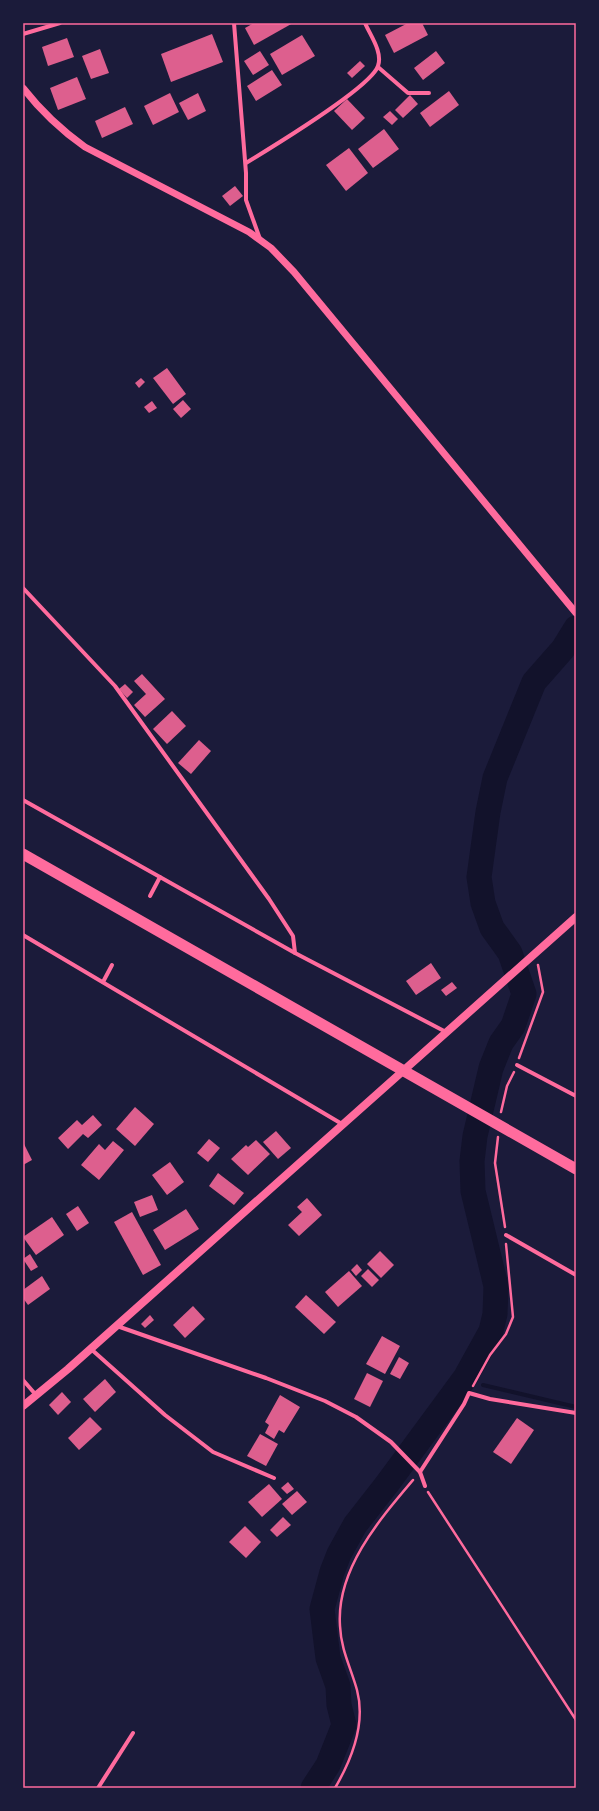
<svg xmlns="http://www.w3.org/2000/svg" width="599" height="1811" font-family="Lato,sans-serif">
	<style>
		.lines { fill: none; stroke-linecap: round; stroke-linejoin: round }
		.stream { stroke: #12122b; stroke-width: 4 }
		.river { stroke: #12122b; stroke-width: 25 }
		.building { fill: #dd5f8e }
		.path { stroke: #ff6b9d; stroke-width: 2.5 }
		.minor { stroke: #ff6b9d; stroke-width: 4 }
		.tertiary { stroke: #ff6b9d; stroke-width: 7 }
		.secondary { stroke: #ff6b9d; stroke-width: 8 }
		.motorway { stroke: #ff6b9d; stroke-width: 11 }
		.neatline { fill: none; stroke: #ff6b9d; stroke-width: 1.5 }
	</style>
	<rect width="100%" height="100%" fill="#1b1b3a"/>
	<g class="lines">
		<path class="stream" d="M 483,1385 L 576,1407"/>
		<path class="river" d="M 313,1788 L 328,1765 L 344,1725 L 339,1705 L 338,1686 L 328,1658 L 322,1609 L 332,1572 L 339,1554 L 355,1525 L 387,1484 L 465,1378 L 491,1331 L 495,1314 L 496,1286 L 473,1191 L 472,1161 L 475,1136 L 491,1068 L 501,1043 L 513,1026 L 524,994 L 510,953 L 492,928 L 483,903 L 479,877 L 488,812 L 495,778 L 534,682 L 563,649 L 576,628"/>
	</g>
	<g class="building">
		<path d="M 254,23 L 293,23 L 254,45 L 245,28 Z"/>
		<path d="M 408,23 L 422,23 L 428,35 L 394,53 L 385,35 Z"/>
		<path d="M 212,34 L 223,62 L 171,82 L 161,54 Z"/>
		<path d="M 302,35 L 315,56 L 282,75 L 270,54 Z"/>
		<path d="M 67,38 L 74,57 L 48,66 L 42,47 Z"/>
		<path d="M 100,49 L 109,73 L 91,79 L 82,56 Z"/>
		<path d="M 260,51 L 269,65 L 253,75 L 244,61 Z"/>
		<path d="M 436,51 L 445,63 L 423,80 L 414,68 Z"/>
		<path d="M 360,61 L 365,66 L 352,78 L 347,73 Z"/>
		<path d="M 272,70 L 282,85 L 256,101 L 247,86 Z"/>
		<path d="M 77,77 L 86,99 L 58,110 L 50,88 Z"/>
		<path d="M 449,91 L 459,105 L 430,127 L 420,113 Z"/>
		<path d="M 170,93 L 179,112 L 153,125 L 144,106 Z"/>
		<path d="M 198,93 L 206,111 L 188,120 L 179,103 Z"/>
		<path d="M 410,95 L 418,104 L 403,118 L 395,110 Z"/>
		<path d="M 347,99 L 365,118 L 352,130 L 334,111 Z"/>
		<path d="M 125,107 L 133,124 L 102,138 L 95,121 Z"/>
		<path d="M 390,111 L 398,119 L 392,125 L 383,117 Z"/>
		<path d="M 384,129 L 399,149 L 373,168 L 358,149 Z"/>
		<path d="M 349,148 L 368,173 L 346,191 L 326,165 Z"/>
		<path d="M 235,186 L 243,196 L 230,206 L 222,196 Z"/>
		<path d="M 167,368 L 186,394 L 173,404 L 153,378 Z"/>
		<path d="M 141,378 L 145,382 L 139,388 L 135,383 Z"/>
		<path d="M 183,400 L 191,409 L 181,418 L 173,409 Z"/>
		<path d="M 152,401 L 157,408 L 149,413 L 144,407 Z"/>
		<path d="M 142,674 L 165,699 L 145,717 L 134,705 L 146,694 L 134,681 Z"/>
		<path d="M 125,684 L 133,692 L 127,698 L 119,689 Z"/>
		<path d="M 172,711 L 186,726 L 167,744 L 153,729 Z"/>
		<path d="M 199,740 L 211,751 L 191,774 L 178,763 Z"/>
		<path d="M 431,963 L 441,978 L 416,995 L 406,981 Z"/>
		<path d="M 452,982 L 457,988 L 446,996 L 441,990 Z"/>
		<path d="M 135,1107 L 154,1124 L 135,1146 L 116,1129 Z"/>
		<path d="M 93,1115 L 102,1125 L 88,1138 L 83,1134 L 68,1149 L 58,1138 L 77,1120 L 82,1125 Z"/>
		<path d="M 276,1131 L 291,1148 L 278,1159 L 263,1142 Z"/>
		<path d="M 209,1139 L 220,1148 L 208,1162 L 197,1153 Z"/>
		<path d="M 256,1140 L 270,1154 L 248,1175 L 231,1159 L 246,1145 L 248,1147 Z"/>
		<path d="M 113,1141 L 124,1150 L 99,1180 L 81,1165 L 99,1144 L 105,1150 Z"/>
		<path d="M 23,1142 L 32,1160 L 23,1165 Z"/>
		<path d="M 170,1162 L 184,1182 L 167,1195 L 152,1175 Z"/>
		<path d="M 218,1173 L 244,1193 L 234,1205 L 209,1186 Z"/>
		<path d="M 152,1195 L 158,1210 L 140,1217 L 134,1202 Z"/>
		<path d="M 307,1198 L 322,1215 L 299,1236 L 288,1225 L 302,1212 L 297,1207 Z"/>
		<path d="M 78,1206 L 89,1223 L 77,1231 L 66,1214 Z"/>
		<path d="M 186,1209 L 199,1229 L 165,1250 L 153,1230 Z"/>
		<path d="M 132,1212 L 161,1265 L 143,1275 L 114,1222 Z"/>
		<path d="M 52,1217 L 64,1235 L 36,1255 L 23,1237 Z"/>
		<path d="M 380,1251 L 394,1265 L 381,1278 L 367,1264 Z"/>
		<path d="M 30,1254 L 38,1267 L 31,1271 L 23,1259 Z"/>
		<path d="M 357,1264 L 362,1270 L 356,1276 L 351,1270 Z"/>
		<path d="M 368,1269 L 379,1280 L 372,1287 L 361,1276 Z"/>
		<path d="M 349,1271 L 362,1286 L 338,1307 L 325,1292 Z"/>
		<path d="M 42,1276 L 50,1289 L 28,1305 L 23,1298 L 23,1290 Z"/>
		<path d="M 306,1295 L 336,1322 L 324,1334 L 295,1307 Z"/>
		<path d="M 193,1306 L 205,1319 L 185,1338 L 173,1325 Z"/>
		<path d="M 150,1315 L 154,1320 L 145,1328 L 141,1324 Z"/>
		<path d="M 382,1336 L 400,1346 L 385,1374 L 366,1364 Z"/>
		<path d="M 399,1357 L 409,1363 L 400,1379 L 390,1374 Z"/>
		<path d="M 367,1373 L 383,1381 L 370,1407 L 354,1399 Z"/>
		<path d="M 105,1379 L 116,1392 L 95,1412 L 83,1399 Z"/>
		<path d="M 62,1392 L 71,1402 L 58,1415 L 49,1405 Z"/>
		<path d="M 280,1395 L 300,1407 L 284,1433 L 279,1430 L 274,1439 L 265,1433 L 269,1425 L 265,1422 Z"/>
		<path d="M 90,1417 L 102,1429 L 79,1450 L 68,1438 Z"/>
		<path d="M 517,1418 L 534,1430 L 511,1464 L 493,1452 Z"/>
		<path d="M 260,1434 L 278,1444 L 266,1466 L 247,1456 Z"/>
		<path d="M 288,1482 L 294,1489 L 287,1494 L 281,1488 Z"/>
		<path d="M 269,1484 L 282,1499 L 262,1517 L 248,1502 Z"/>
		<path d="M 297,1491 L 307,1502 L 292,1515 L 282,1504 Z"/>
		<path d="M 283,1517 L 291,1525 L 277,1537 L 270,1530 Z"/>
		<path d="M 245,1526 L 261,1542 L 246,1558 L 229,1542 Z"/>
	</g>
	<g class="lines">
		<g class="path">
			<path d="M 519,1058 L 543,992 L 538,965"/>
			<path d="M 501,1112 L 507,1086 L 514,1072"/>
			<path d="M 498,1137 L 495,1163 L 505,1227"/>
			<path d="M 473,1386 L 490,1355 L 506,1334 L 513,1317 L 506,1244"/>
			<path d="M 428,1492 L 576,1720"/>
			<path d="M 335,1788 C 352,1759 366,1724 357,1690 C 351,1668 341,1650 340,1626 C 336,1570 379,1520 413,1480"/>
		</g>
		<g class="minor">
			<path d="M 234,23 L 246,173 L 246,200 L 260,239"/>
			<path d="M 23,34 L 60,23"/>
			<path d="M 378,67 L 408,93 L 429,93"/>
			<path d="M 246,163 C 269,149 371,87 378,66 C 383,52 370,35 365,23"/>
			<path d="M 23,588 L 115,686 L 269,899 L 293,936 L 295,953"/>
			<path d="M 23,800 L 295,953 L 446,1032"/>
			<path d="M 150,896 L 160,877"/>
			<path d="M 23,935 L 342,1124"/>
			<path d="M 103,982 L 112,965"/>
			<path d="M 517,1065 L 576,1096"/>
			<path d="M 506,1235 L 576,1275"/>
			<path d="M 117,1326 L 266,1378 L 325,1401 L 356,1417 L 391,1442 L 420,1472 L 425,1486"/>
			<path d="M 91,1349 L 165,1415 L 213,1452 L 274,1478"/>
			<path d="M 23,1380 L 36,1395"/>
			<path d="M 420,1472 L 464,1404 L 469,1393 L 490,1399 L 576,1413"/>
			<path d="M 98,1788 L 133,1733"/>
		</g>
		<path class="tertiary" d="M 23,88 C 41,111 61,130 85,147 L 249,232 L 271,248 L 294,272 L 576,613"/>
		<path class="secondary" d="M 23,1406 L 68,1369 L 576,917"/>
		<path class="motorway" d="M 23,854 L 576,1169"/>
	</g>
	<rect width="599" height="1811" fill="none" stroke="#1b1b3a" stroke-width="48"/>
	<rect x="24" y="24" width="551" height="1763" class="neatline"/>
</svg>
